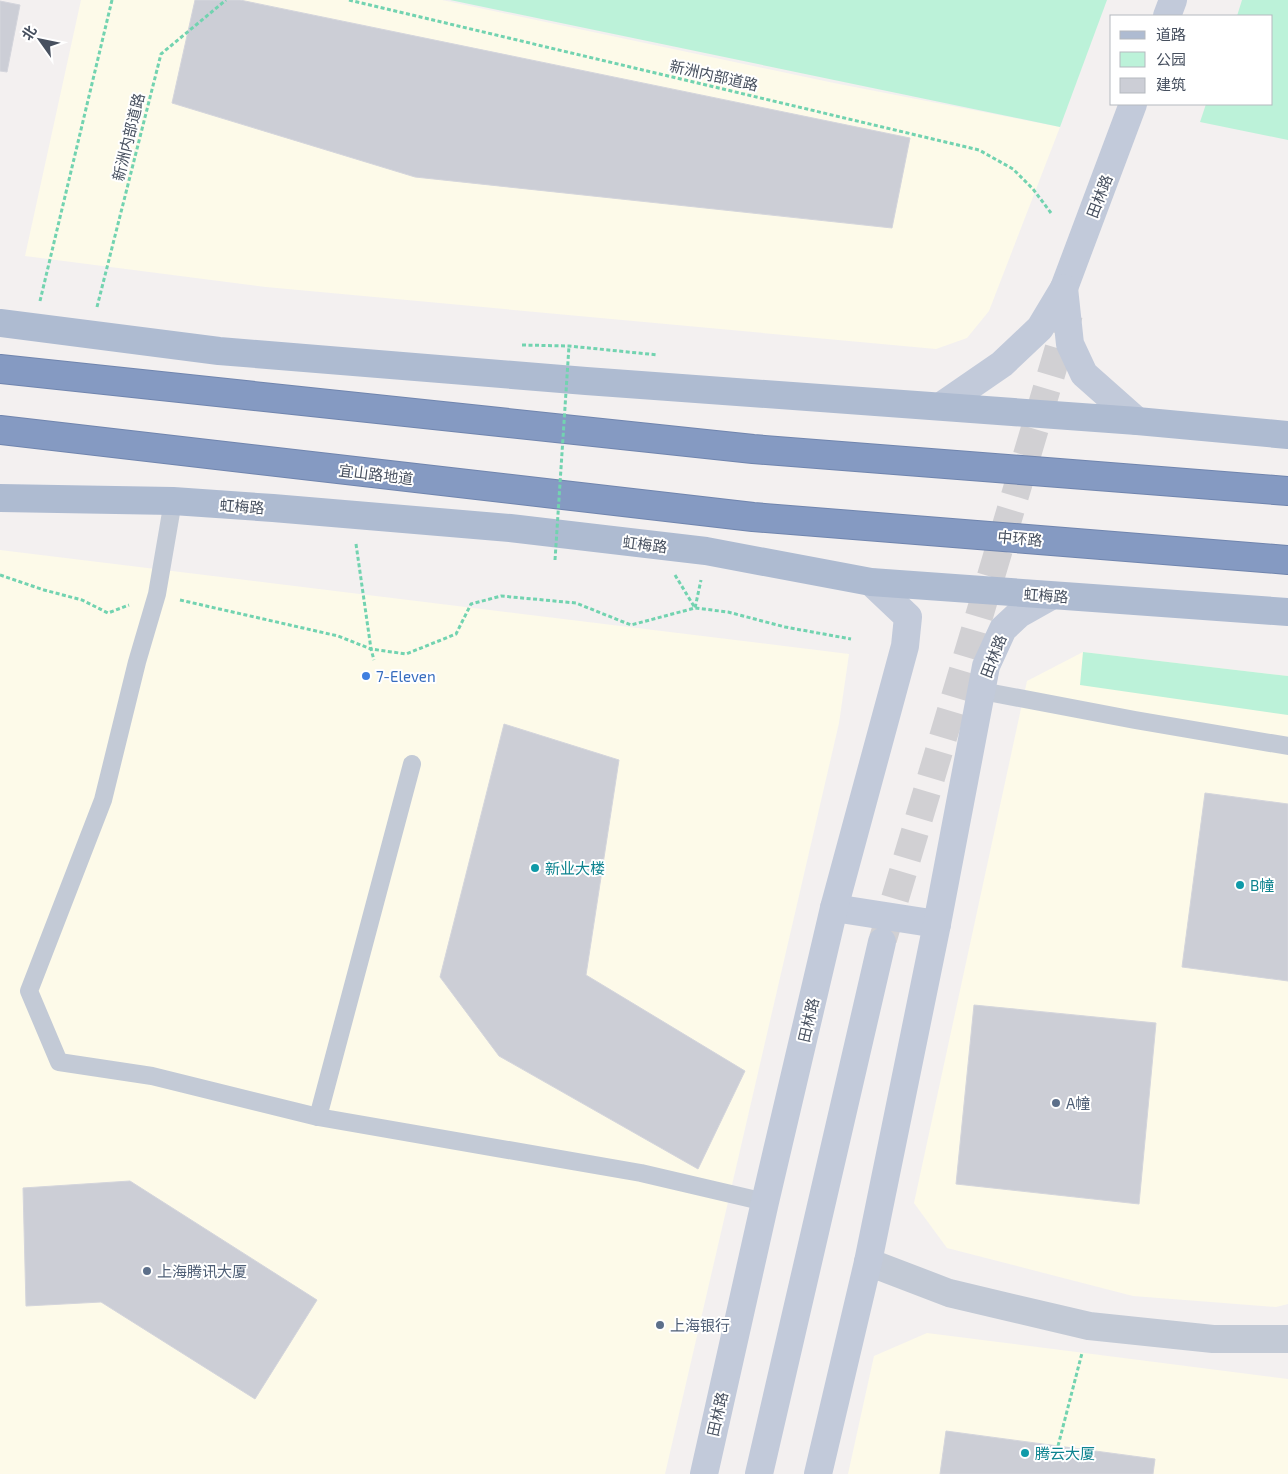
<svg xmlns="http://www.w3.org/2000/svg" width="1288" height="1474" font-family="'Exo 2','Noto Sans SC',sans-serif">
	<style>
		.commercial { fill: #fdfae9 }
		.green { fill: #bcf2d9 }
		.building { fill: #ccced6; stroke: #d4d5dc }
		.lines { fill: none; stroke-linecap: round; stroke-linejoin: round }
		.secondary-tunnel { stroke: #d1d0d3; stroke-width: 28; stroke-dasharray: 28 14; stroke-linecap: butt }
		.highway-casing { stroke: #7085ae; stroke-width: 30 }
		.path { stroke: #72d3b0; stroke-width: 3; stroke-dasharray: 4 2.5; stroke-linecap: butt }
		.lane { stroke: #c3cad6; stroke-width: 18 }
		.street { stroke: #c3cad6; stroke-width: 28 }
		.secondary { stroke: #c2cada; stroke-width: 28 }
		.primary { stroke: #aebbd1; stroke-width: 28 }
		.highway { stroke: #859ac2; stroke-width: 28 }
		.path-bridge { stroke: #72d3b0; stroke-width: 3; stroke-dasharray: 4 2.5; stroke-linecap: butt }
		.shop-dot { fill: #3f7fe0; stroke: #fff; stroke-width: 2 }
		.culture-dot { fill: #0f9aa8; stroke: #fff; stroke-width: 2 }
		.service-dot { fill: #5c6f8a; stroke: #fff; stroke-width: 2 }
		.labels { text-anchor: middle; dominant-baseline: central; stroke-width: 4; stroke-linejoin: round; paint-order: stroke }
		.street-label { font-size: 15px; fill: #47505f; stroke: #fff }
		.shop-label { font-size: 15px; fill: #366cbe; stroke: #fff; text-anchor: start }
		.culture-label { font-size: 15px; fill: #0d838f; stroke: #fff; text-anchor: start }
		.service-label { font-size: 15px; fill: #4e5e75; stroke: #fff; text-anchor: start }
	</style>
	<rect width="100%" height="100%" fill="#f3f0f0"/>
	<g class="commercial">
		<path d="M 81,0 L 442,0 L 834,83 L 1060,127 L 989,311 L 967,338 L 936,349 L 266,287 L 25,256 Z"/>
		<path d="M 0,550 L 849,654 L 839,723 L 665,1474 L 0,1474 Z"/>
		<path d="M 1083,652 L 1288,676 L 1288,1304 L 1276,1307 L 1133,1296 L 947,1248 L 914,1203 L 1027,681 Z"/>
		<path d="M 927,1333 L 1288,1379 L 1288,1474 L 848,1474 L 874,1356 Z"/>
	</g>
	<g class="green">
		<path d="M 450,0 L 1107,0 L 1060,127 Z"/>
		<path d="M 1242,0 L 1288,0 L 1288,140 L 1200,122 L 1206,104 L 1272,104 L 1272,16 L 1237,16 Z"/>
		<path d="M 1083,652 L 1288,676 L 1288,715 L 1080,685 Z"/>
	</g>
	<g class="building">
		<path d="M 195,0 L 240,0 L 910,138 L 892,228 L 415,177 L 172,103 Z"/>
		<path d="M 0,1 L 20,5 L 7,72 L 0,71 Z"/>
		<path d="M 504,724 L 619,760 L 586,975 L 745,1071 L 698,1169 L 499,1056 L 440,977 Z"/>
		<path d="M 1205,793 L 1288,804 L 1288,981 L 1182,967 Z"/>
		<path d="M 974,1005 L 1156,1023 L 1139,1204 L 956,1184 Z"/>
		<path d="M 130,1181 L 317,1300 L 255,1399 L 101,1302 L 26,1306 L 23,1188 Z"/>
		<path d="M 946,1431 L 1155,1459 L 1153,1474 L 940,1474 Z"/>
	</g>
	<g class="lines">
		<path class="secondary-tunnel" d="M 883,939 L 1069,314"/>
		<g class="highway-casing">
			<g id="highway">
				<path d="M 0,369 L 753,449 L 1288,491"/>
				<path d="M 0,430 L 753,517 L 1288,560"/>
			</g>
		</g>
		<g class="path">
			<path d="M 349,0 L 979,150 L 1013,169 L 1033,189 L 1051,213"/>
			<path d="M 40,301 L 112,0"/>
			<path d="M 97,307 L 161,54 L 226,0"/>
			<path d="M 522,345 L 569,346 L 658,355"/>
			<path d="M 356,544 L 371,649 L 374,660"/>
			<path d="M 0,575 L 44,590 L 82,600 L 108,613 L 129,605"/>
			<path d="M 675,575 L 695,608 L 728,612 L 785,627 L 851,639"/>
			<path d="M 180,600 L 338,636 L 371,649 L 406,654 L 456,634 L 471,604 L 501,596 L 576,603 L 631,625 L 695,608 L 701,580"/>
			<path d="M 1058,1446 L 1082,1353"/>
		</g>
		<g class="lane">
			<path d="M 173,501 L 157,594 L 137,662 L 103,800 L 29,991 L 59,1062 L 152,1076 L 318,1117 L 641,1173 L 765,1202"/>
			<path d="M 982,691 L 1135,720 L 1288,746"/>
			<path d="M 318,1117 L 412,764"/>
		</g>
		<path class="street" d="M 868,1262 L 949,1293 L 1089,1326 L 1213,1339 L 1288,1339"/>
		<g class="secondary">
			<path d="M 1167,16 L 1173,0"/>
			<path d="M 1064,288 L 1133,104"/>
			<path d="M 941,406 L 1002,364 L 1040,328 L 1064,288 L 1070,344 L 1084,374 L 1137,421"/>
			<path d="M 834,908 L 937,924"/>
			<path d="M 704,1474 L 765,1202 L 834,908 L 905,646 L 908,617 L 871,582"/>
			<path d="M 759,1474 L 882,942"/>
			<path d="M 818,1474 L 868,1262 L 937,924 L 986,666 L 1003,629 L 1019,614 L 1051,596"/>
		</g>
		<g class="primary">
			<path d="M 0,323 L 219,351 L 586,381 L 1137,421 L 1288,435"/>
			<path d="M 0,498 L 173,501 L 273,508 L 510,528 L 706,551 L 871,582 L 1288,612"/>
		</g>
		<use href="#highway" class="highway"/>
		<path class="path-bridge" d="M 555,560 L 569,346"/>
	</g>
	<circle class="shop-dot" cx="366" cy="676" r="5"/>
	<g class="culture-dot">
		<circle cx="535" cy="868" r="5"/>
		<circle cx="1240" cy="885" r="5"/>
		<circle cx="1025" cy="1453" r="5"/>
	</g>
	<g class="service-dot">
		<circle cx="1056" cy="1103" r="5"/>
		<circle cx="147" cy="1271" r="5"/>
		<circle cx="660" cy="1325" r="5"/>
	</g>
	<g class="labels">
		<g class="street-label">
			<text transform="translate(714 75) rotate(13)">新洲内部道路</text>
			<text transform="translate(128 137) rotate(-76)">新洲内部道路</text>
			<text transform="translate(1099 196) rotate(-69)">田林路</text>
			<text transform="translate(376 474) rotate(7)">宜山路地道</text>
			<text transform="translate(242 506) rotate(4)">虹梅路</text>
			<text transform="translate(1020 538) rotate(5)">中环路</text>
			<text transform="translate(645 544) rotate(7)">虹梅路</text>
			<text transform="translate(1046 595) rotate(4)">虹梅路</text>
			<text transform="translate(993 656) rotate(-69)">田林路</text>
			<text transform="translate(808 1020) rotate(-77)">田林路</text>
			<text transform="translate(717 1414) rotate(-77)">田林路</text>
		</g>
		<g class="shop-label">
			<text x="376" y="676">7-Eleven</text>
		</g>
		<g class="culture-label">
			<text x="545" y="868">新业大楼</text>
			<text x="1250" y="885">B幢</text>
			<text x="1035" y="1453">腾云大厦</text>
		</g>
		<g class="service-label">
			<text x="1066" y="1103">A幢</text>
			<text x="157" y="1271">上海腾讯大厦</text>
			<text x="670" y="1325">上海银行</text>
		</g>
	</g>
	<rect x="1110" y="15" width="162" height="90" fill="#ffffff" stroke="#b5b9bf"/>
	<rect x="1120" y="31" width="25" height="8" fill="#aebbd1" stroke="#b5b9bf"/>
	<text x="1156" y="40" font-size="15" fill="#47505f">道路</text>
	<rect x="1120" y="52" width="25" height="15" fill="#bcf2d9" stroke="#b5b9bf"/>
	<text x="1156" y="65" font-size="15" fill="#47505f">公园</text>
	<rect x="1120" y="78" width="25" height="15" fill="#ccced6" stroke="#b5b9bf"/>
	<text x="1156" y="90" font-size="15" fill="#47505f">建筑</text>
	<g transform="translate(40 40) rotate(303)" stroke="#ffffff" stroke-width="4" paint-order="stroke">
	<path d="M0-4L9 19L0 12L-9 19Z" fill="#47505f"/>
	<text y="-8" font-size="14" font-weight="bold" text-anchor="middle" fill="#47505f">北</text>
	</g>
</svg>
